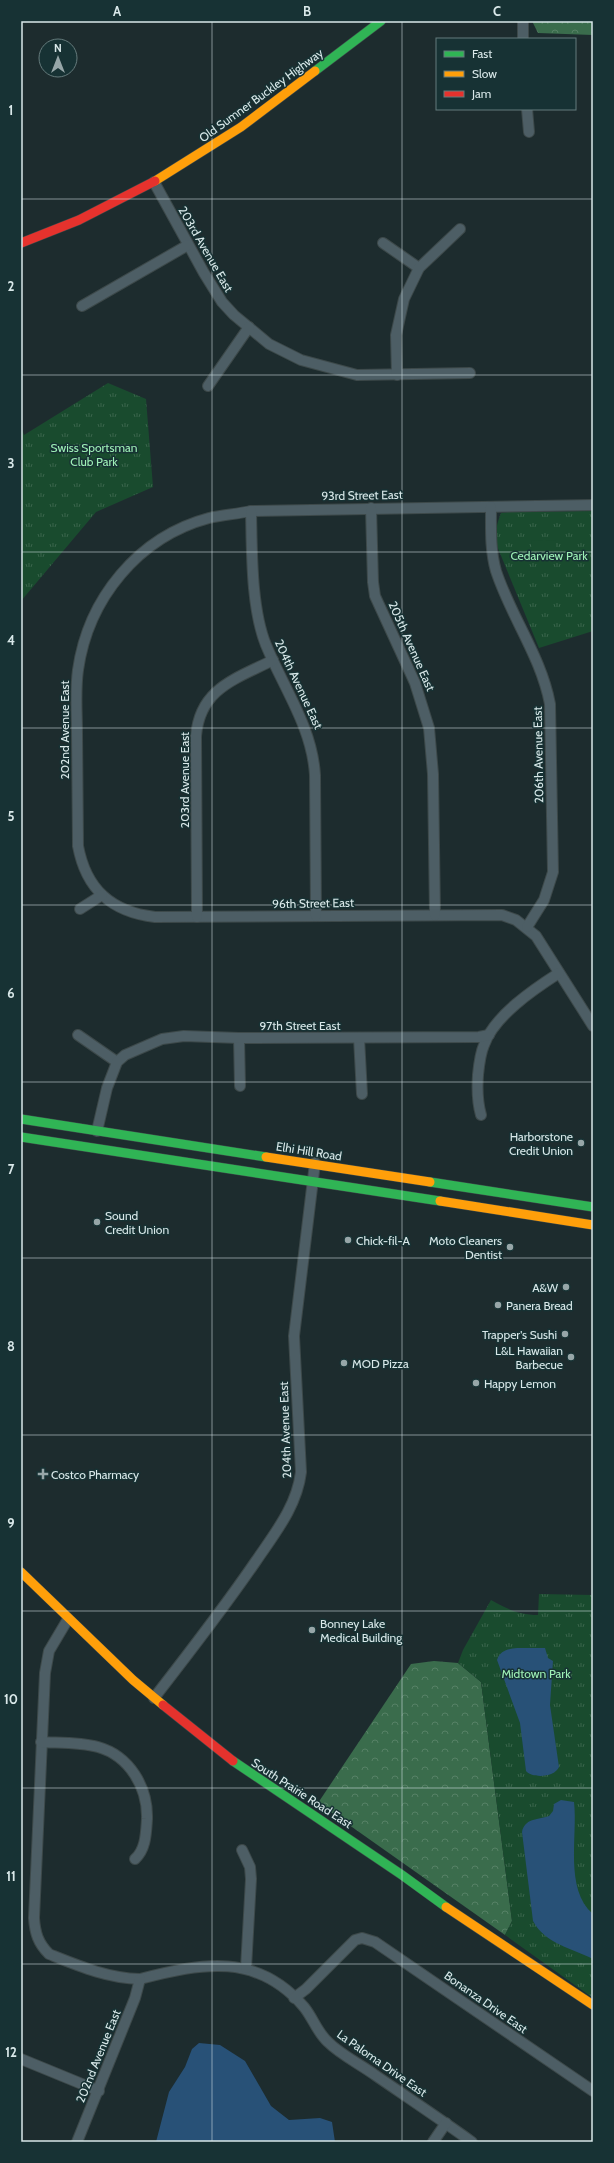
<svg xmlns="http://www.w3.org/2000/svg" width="614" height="2163" font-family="Cabin,sans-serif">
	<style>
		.forest { fill: url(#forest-crowns) }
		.park { fill: url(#park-tufts) }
		.pitch { fill: #194b2e }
		.water { fill: #285177 }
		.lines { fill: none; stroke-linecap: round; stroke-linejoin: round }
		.street-casing { stroke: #3d494a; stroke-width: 12 }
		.fast-casing { stroke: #3d494a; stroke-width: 10 }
		.slow-casing { stroke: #3d494a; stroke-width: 10 }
		.jam-casing { stroke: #3d494a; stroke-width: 10 }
		.street { stroke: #4d5e65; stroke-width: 10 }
		.fast { stroke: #30b455; stroke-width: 9 }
		.slow { stroke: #ff9f0a; stroke-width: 9 }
		.jam { stroke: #e5322d; stroke-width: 9 }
		.grid { fill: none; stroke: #d9e8e9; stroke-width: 1; stroke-opacity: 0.55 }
		.poi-dot { fill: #97a6a8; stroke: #173234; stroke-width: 1.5 }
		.labels { text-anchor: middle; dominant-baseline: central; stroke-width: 3; stroke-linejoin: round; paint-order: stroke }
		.street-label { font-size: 12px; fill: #d9e8e9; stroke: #173234 }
		.park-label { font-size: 12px; fill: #9ef0b6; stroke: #173234 }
		.poi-label { font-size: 12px; fill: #d9e8e9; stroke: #173234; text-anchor: start }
		.neatline { fill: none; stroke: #d9e8e9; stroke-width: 1.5 }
		.grid-label { font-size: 13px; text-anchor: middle; font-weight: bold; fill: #d9e8e9 }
	</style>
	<defs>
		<pattern id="forest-crowns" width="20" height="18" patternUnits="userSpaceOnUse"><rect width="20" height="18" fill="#3a6c4c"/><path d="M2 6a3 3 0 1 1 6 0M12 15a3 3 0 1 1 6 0" fill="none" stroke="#568166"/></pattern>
		<pattern id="park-tufts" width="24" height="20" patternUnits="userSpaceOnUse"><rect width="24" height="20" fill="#194b2e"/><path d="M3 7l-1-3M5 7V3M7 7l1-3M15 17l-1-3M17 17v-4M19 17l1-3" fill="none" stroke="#3a654c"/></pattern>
	</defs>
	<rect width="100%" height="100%" fill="#1d2c2e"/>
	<g class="forest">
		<path d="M 532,21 L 593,21 L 593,35 L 538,33 Z"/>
		<path d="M 434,1661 L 458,1663 L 481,1682 L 512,1921 L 505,1935 L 318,1803 L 411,1664 Z"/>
	</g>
	<g class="park">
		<path d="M 108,383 L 146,399 L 153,487 L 96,512 L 21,601 L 21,427 L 24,435 Z"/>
		<path d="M 593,511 L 593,631 L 539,648 L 497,546 C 495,534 496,525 501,513 L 508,512 Z"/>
		<path d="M 539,1594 L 593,1595 L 593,1998 L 505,1935 L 512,1921 L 481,1682 L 458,1663 L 463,1650 L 491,1600 C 507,1609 519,1615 538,1615 Z"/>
	</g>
	<path class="pitch" d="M 532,540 L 556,541 L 556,553 L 531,552 Z"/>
	<g class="water">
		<path d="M 517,1648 L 545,1648 L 548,1658 L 553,1661 L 550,1705 L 559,1767 C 555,1777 533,1779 526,1771 L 520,1723 L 497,1660 C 500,1650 509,1649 517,1648 Z"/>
		<path d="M 561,1800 L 574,1802 C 578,1836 564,1889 593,1914 L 593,1959 C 572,1948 545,1944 533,1921 L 522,1832 C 525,1818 537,1820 549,1816 L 553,1811 L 554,1804 Z"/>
		<path d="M 199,2043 L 220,2045 L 245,2061 L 271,2106 L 289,2120 L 320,2118 L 332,2122 L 335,2142 L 156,2142 L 169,2092 L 185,2067 L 192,2049 Z"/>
	</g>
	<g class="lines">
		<g class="street-casing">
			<g id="street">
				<path d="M 523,21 L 523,39"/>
				<path d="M 527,109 L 529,132"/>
				<path d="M 154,182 L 204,273 L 222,302 L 234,315 L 269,344 L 301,360 L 357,375 L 470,373"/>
				<path d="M 383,243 L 419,268"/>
				<path d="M 82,306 L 188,245"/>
				<path d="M 397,375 L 396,335 L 404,299 L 419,268 L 460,229"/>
				<path d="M 208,386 L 249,327"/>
				<path d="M 593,505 L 251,511 C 237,514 222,515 209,518 C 138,537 88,599 78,670 C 75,691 77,712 77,733 C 77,771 78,808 78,846 C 86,889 111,912 155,917 L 502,915 L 516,920 L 536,936 L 593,1026"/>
				<path d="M 491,507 C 491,528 490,550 496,571 C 511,617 541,656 550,704 L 553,872 L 544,900 L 527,927"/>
				<path d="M 371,508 L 373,582 L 375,596 L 415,683 L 429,728 L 433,774 L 435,915"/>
				<path d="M 251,511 C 252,551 251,608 266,645 C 284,689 312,727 315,775 L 316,916"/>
				<path d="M 80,909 L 102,895"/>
				<path d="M 197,917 L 196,736 C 200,688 236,679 273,660"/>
				<path d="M 78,1035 L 117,1062"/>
				<path d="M 239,1038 L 240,1086"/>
				<path d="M 359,1038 L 362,1094"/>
				<path d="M 481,1115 C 477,1101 477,1089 478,1075 C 479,1065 480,1054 484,1045 C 494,1016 534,989 559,973"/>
				<path d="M 97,1131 L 107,1088 L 117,1062 L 125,1055 L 162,1039 L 184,1036 L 239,1038 L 479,1037 L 489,1035"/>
				<path d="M 68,1619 L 49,1651 L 45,1673 L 34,1918 C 35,1933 38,1943 49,1954 C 79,1966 107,1978 140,1979 C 202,1963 257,1952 304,2007 C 313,2018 317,2032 328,2042 C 341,2055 360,2064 375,2075 C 407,2097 440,2119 472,2142"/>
				<path d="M 154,1698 C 189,1653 224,1608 256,1561 C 275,1533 297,1506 301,1472 L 294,1336 L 315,1163"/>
				<path d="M 41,1742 C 59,1743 80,1742 98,1747 C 130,1756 148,1788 147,1819 C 146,1833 146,1849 135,1859"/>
				<path d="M 242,1850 L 250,1867 L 251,1879 L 246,1968"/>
				<path d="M 294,1998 L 306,1989 L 355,1940 L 362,1938 L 375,1942 L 593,2091"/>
				<path d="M 21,2059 L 99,2091"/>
				<path d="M 77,2142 L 135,1998 L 140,1979"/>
				<path d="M 433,2142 L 446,2123"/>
			</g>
		</g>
		<g class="fast-casing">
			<g id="fast">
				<path d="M 315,71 L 381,21"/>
				<path d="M 21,1119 L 266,1157"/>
				<path d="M 21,1137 L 440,1201"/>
				<path d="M 430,1182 L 593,1207"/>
				<path d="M 233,1761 L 402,1875 L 446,1907"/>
			</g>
		</g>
		<g class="slow-casing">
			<g id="slow">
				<path d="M 155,181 L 241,127 L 315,71"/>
				<path d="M 266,1157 L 430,1182"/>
				<path d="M 440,1201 L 593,1225"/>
				<path d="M 21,1572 L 133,1680 L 163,1705"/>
				<path d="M 446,1907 L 593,2005"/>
			</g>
		</g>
		<g class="jam-casing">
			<g id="jam">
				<path d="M 21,243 L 79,220 L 155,181"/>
				<path d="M 163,1705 L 233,1761"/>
			</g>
		</g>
		<use href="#street" class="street"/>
		<use href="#fast" class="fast"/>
		<use href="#slow" class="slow"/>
		<use href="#jam" class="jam"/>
	</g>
	<path class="grid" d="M 212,21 L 212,2142M 402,21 L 402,2142M 21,199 L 593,199M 21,375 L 593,375M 21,552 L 593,552M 21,728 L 593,728M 21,905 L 593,905M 21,1082 L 593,1082M 21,1258 L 593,1258M 21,1435 L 593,1435M 21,1611 L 593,1611M 21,1788 L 593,1788M 21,1964 L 593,1964"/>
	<g class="poi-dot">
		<circle cx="581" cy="1143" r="4"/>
		<circle cx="97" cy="1222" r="4"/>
		<circle cx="348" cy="1240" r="4"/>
		<circle cx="510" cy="1247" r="4"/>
		<circle cx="566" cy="1287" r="4"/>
		<circle cx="498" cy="1305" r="4"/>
		<circle cx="565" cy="1334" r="4"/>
		<circle cx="571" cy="1357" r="4"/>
		<circle cx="344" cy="1363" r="4"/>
		<circle cx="476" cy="1383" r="4"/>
		<path d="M41 1468h4v4h4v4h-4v4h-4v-4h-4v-4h4z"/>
		<circle cx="312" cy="1630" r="4"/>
	</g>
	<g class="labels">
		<g class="street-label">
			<text transform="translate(261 95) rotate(-36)">Old Sumner Buckley Highway</text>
			<text transform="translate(206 249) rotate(60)">203rd Avenue East</text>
			<text transform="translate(362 495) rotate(-1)">93rd Street East</text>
			<text transform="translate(412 646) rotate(66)">205th Avenue East</text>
			<text transform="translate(299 684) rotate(65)">204th Avenue East</text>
			<text transform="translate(64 730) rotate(-90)">202nd Avenue East</text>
			<text transform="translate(538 755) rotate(-91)">206th Avenue East</text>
			<text transform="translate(184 780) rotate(-90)">203rd Avenue East</text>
			<text transform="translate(313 903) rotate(-1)">96th Street East</text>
			<text x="300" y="1025">97th Street East</text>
			<text transform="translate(309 1151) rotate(9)">Elhi Hill Road</text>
			<text transform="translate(285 1430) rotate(-92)">204th Avenue East</text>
			<text transform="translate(302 1793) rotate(33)">South Prairie Road East</text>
			<text transform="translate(486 2002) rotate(35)">Bonanza Drive East</text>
			<text transform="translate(98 2056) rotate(-68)">202nd Avenue East</text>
			<text transform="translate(382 2063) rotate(35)">La Paloma Drive East</text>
		</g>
		<g class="park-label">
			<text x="94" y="447">Swiss Sportsman<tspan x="94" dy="14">Club Park</tspan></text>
			<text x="549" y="555">Cedarview Park</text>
			<text x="536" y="1673">Midtown Park</text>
		</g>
		<g class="poi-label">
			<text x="573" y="1136" text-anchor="end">Harborstone<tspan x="573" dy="14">Credit Union</tspan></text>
			<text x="105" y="1215">Sound<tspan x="105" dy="14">Credit Union</tspan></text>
			<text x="356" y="1240">Chick-fil-A</text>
			<text x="502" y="1240" text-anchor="end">Moto Cleaners<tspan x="502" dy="14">Dentist</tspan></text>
			<text x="558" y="1287" text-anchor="end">A&amp;W</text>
			<text x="506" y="1305">Panera Bread</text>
			<text x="557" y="1334" text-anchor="end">Trapper's Sushi</text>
			<text x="563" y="1350" text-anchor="end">L&amp;L Hawaiian<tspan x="563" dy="14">Barbecue</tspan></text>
			<text x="352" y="1363">MOD Pizza</text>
			<text x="484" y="1383">Happy Lemon</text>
			<text x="51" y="1474">Costco Pharmacy</text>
			<text x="320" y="1623">Bonney Lake<tspan x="320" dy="14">Medical Building</tspan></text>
		</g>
	</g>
	<rect width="614" height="2163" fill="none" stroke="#173234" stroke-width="44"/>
	<rect x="436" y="38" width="140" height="72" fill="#173234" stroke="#657b7c"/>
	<rect x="444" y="51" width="20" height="6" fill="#30b455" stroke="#657b7c"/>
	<text x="472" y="58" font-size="12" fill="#d9e8e9">Fast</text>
	<rect x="444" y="71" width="20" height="6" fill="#ff9f0a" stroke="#657b7c"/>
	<text x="472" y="78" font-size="12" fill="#d9e8e9">Slow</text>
	<rect x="444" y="91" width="20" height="6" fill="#e5322d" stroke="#657b7c"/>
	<text x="472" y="98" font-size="12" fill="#d9e8e9">Jam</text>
	<g transform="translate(58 58)"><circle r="19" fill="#173234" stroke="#657b7c"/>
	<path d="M0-3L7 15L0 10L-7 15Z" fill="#97a6a8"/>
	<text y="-6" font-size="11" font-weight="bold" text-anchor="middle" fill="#d9e8e9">N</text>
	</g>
	<rect x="22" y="22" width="570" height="2119" class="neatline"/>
	<g class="grid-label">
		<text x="117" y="16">A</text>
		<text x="307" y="16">B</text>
		<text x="497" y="16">C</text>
		<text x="11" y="115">1</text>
		<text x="11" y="291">2</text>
		<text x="11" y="468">3</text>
		<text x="11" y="645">4</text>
		<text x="11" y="821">5</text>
		<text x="11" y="998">6</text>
		<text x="11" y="1174">7</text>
		<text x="11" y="1351">8</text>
		<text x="11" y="1528">9</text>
		<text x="11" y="1704">10</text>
		<text x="11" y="1881">11</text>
		<text x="11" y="2057">12</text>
	</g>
</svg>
